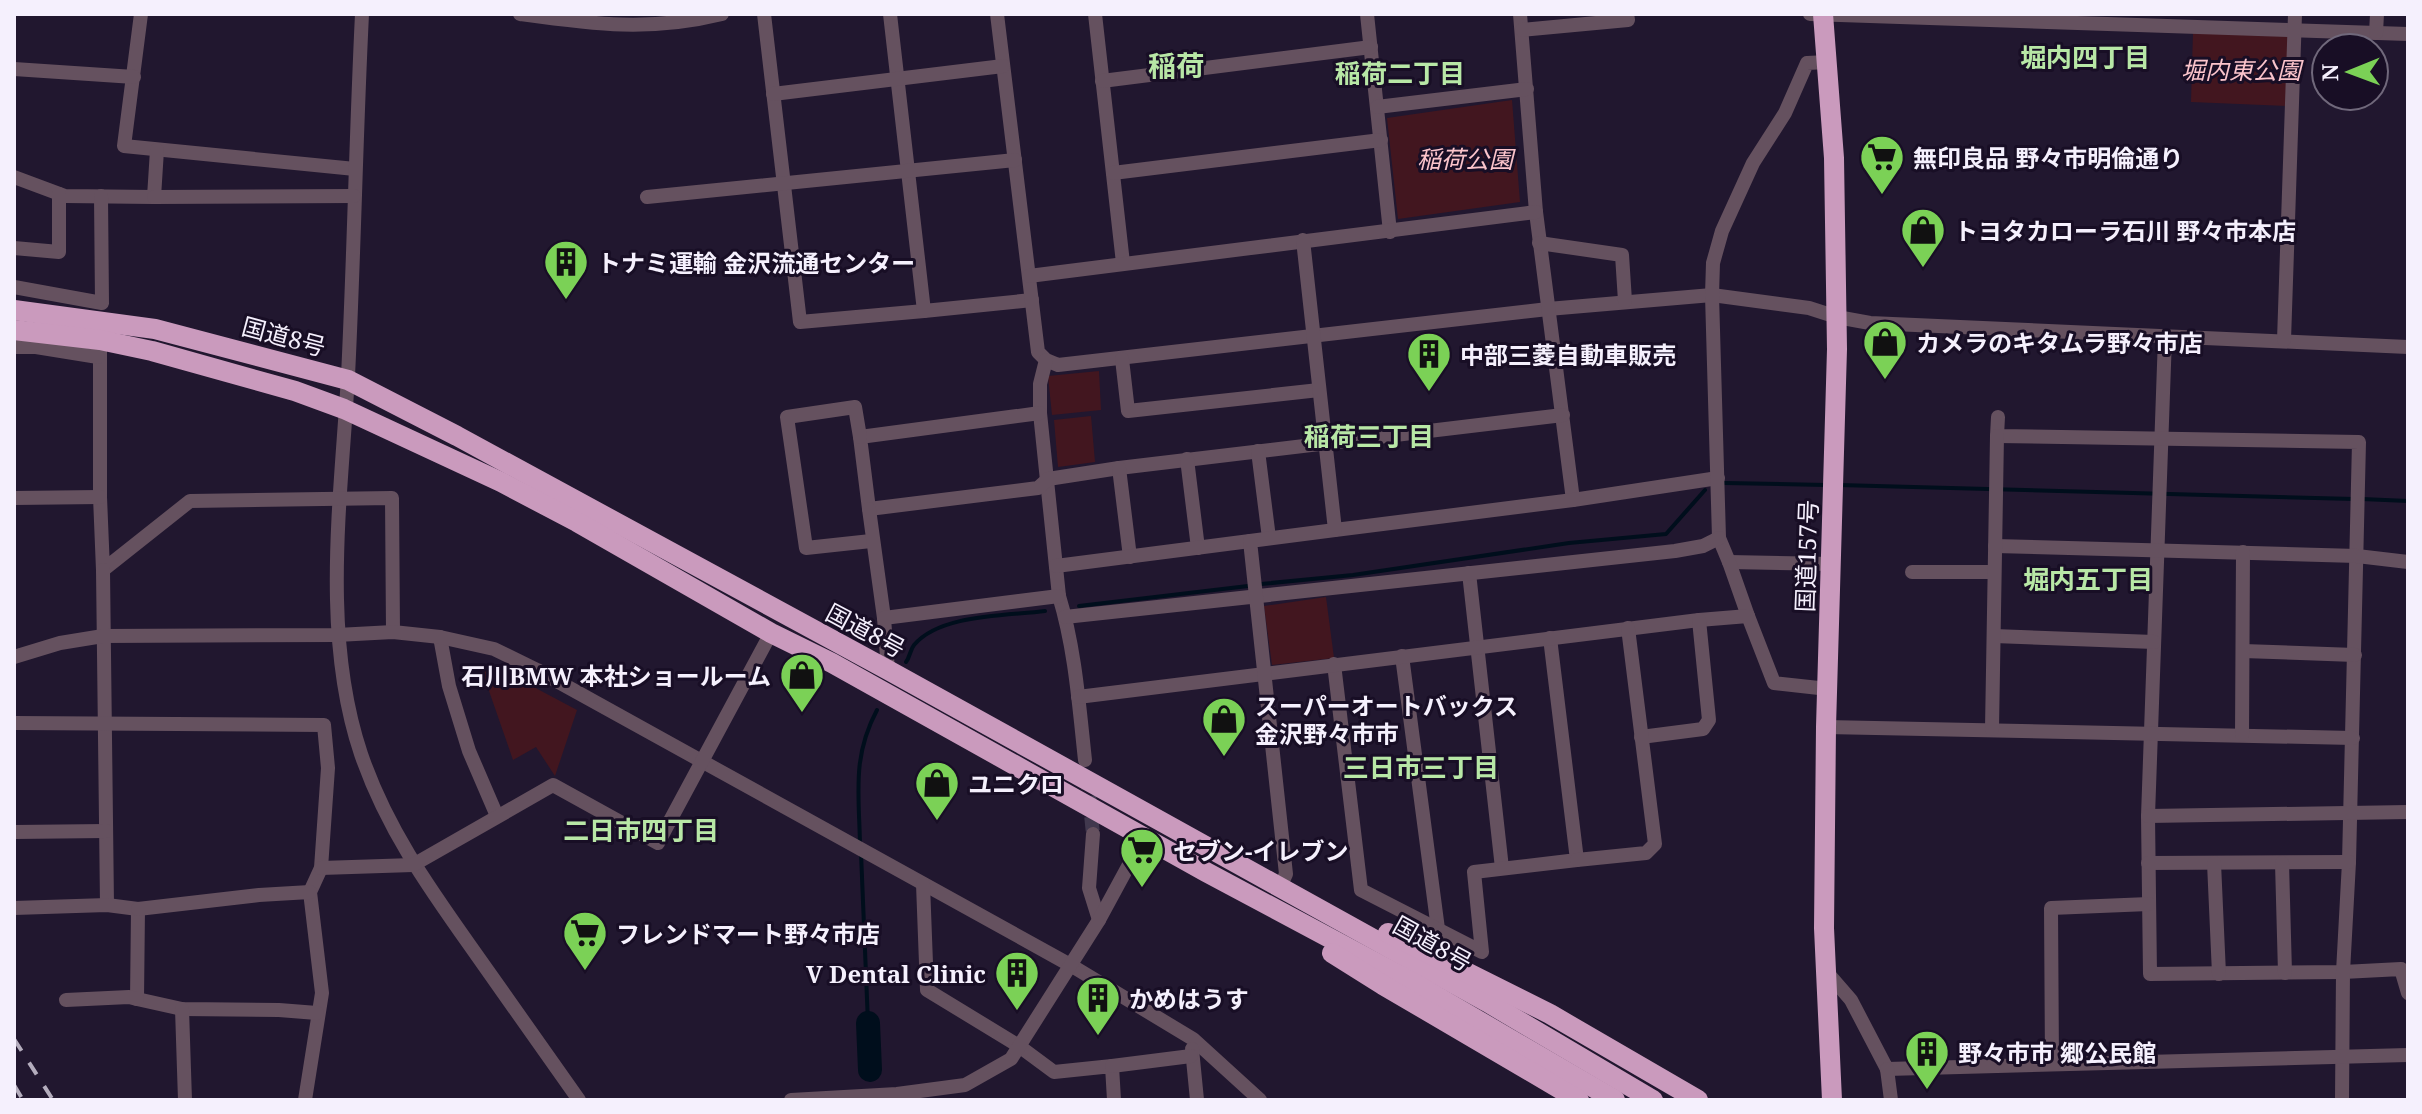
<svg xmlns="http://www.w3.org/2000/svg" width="2422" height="1114" font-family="'Noto Serif','Noto Sans JP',serif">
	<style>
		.green { fill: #42161f }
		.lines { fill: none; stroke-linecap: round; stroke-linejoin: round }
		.stream { stroke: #000e1c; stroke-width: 4 }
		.river { stroke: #000e1c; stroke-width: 24 }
		.minor-tunnel { stroke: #41384e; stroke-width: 14; stroke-dasharray: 14 7; stroke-linecap: butt }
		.minor { stroke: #65515f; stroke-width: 14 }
		.highway { stroke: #ca9abd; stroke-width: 20 }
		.rail { stroke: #b4adbd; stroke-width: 4; stroke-dasharray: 14 14; stroke-linecap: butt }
		.labels { text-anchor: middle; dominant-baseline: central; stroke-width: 6; stroke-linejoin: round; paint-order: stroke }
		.park-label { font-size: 24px; font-style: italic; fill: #fbc4cb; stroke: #180e25 }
		.poi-label { font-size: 24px; font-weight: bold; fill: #f5f0fd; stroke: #180e25; text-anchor: start }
		.street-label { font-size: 24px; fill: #f5f0fd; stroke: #180e25 }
		.neighbourhood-label { font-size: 26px; font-weight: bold; fill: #b8e7a6; stroke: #180e25 }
		.quarter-label { font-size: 28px; font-weight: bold; fill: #b8e7a6; stroke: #180e25 }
	</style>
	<rect width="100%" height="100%" fill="#21172f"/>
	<g class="green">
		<path d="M 2193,32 L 2290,35 L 2287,106 L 2191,102 Z"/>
		<path d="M 1512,100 L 1520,202 L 1398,219 L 1387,118 Z"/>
		<path d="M 1099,371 L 1101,410 L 1052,415 L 1048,376 Z"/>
		<path d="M 1091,416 L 1095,462 L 1058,467 L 1054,420 Z"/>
		<path d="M 1326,597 L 1334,658 L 1272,665 L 1264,606 Z"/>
		<path d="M 480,665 L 513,676 L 577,710 L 555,776 L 536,747 L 513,760 Z"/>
	</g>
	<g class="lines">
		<g class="stream">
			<path d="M 1725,483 L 1826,485"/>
			<path d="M 1839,485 L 2354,499"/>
			<path d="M 2362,499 L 2408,501"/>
			<path d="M 1261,584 L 1353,575 L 1569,543 L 1666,534 L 1705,490"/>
			<path d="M 1079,606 L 1248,586"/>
			<path d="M 906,662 C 910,657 910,650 914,645 C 940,614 1006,616 1045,611"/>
			<path d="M 860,844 C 859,793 852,757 877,710"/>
			<path d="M 861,853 L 868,1023"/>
		</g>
		<path class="river" d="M 868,1023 L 870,1070"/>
		<path class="minor-tunnel" d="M 1087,775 L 1093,834"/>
		<g class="minor">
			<path d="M 141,14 L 124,146 L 355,169"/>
			<path d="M 362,14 C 356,135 354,255 348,376 C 341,499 321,635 361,754 C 386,827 427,885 471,947 C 507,998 543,1049 579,1100"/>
			<path d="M 520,14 C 593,24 649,32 722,14"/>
			<path d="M 764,14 L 800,322 L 924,311"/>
			<path d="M 890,14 L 924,311 L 1032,300"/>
			<path d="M 997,14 L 1038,352 L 1046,360 L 1058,365 L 1548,309 L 1712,295 L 1809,308 L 1837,317 L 1870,323 L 2408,347"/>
			<path d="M 1095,14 L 1123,263"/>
			<path d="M 1367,14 L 1390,232"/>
			<path d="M 1520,14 L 1536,212 L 1573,500"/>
			<path d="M 1810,14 L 2408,34"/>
			<path d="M 1522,30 L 1628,20 L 1627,14"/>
			<path d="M 2376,33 L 2377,14"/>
			<path d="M 14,69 L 134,77"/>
			<path d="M 1102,81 L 1371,47"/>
			<path d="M 773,94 L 1003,66"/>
			<path d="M 1377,107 L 1527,89"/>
			<path d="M 1113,173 L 1381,140"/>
			<path d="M 14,177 L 65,196 L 154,197 L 157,150"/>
			<path d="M 154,197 L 354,196"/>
			<path d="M 647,197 L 1015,160"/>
			<path d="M 1539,243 L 1622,255 L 1625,301"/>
			<path d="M 14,248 L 59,252 L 59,194"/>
			<path d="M 1029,276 L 1536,212"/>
			<path d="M 14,287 L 102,303 L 101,196"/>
			<path d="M 2165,337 L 2148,816 L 2150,974 L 2343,972 L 2401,969 L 2408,993"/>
			<path d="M 100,340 L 100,497 L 103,570 L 190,501 L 392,498 L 393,632"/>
			<path d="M 2284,340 L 2295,14"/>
			<path d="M 14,347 L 36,347 L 98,357"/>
			<path d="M 1122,359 L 1128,411 L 1319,390"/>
			<path d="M 1046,360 L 1040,384 L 1040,413 L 1059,596 C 1075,648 1079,705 1085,760"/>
			<path d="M 1040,413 L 860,437 L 869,509 L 1038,488 L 1048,479 L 1119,468 L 1563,415"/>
			<path d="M 1998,417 L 1997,436 L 2359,442 L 2349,862 L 2343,972 L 2342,1100"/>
			<path d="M 860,437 L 855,407 L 787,417 L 806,548 L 871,541"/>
			<path d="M 1258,451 L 1269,538"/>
			<path d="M 1187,459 L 1198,548"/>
			<path d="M 1119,468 L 1130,557"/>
			<path d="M 14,498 L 100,497"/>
			<path d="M 869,509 L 884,618"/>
			<path d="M 1335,530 L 1573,500 L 1718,478"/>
			<path d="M 1995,546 L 2357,556 L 2408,562"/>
			<path d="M 1729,562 L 1831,564"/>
			<path d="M 1056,566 L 1250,541"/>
			<path d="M 103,570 L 107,905"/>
			<path d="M 1912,572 L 1994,572"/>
			<path d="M 1469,573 L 1502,868"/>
			<path d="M 1748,616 L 1729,562 L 1719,538 L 1712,295 L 1713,263 L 1722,231 L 1753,163 L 1785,113 L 1807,63 L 1827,62"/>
			<path d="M 1065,617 L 1675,551 L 1703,546 L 1719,538"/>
			<path d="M 1994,636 L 2154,642"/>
			<path d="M 440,637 L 449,686 L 469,751 L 497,816"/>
			<path d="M 2243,651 L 2355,655"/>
			<path d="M 1402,656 L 1438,929"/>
			<path d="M 14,657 L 60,643 L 103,636 L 337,635 L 393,632 L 440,637 L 494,649 L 537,670 L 1072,966 L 1193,1039 L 1260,1100"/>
			<path d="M 1334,664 L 1361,890 L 1482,952 L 1474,872 L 1577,860 L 1550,638"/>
			<path d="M 888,670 L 884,618 L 1059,596"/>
			<path d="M 1078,697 L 1699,620 L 1748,616 L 1774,683 L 1828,689"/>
			<path d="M 14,723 L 324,725 L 328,768 L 321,868 L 310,892 L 322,993 L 305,1100"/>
			<path d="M 1826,727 L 2353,738"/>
			<path d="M 1992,729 L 1997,436"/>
			<path d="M 2242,735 L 2243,552"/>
			<path d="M 1641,737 L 1703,729 L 1709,720 L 1699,620"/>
			<path d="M 2148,816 L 2408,812"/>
			<path d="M 14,832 L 106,831"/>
			<path d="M 1093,834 L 1089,888 L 1099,920"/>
			<path d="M 1577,860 L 1646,853 L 1655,844 L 1628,628"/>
			<path d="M 2148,863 L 2349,862"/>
			<path d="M 2214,863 L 2219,974"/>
			<path d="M 2282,863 L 2285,973"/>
			<path d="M 321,868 L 413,865 L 553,785 L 658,843 L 771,633"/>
			<path d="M 923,884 L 927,990 L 1019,1046 L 1054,1072 L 1112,1066 L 1114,1100"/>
			<path d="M 1280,887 L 1286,874 L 1250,541 L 1335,530 L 1303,240"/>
			<path d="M 14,908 L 107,905 L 138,909 L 137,999 L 182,1009 L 279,1010 L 317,1013"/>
			<path d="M 138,909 L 259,895 L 310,892"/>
			<path d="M 1825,970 L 1851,1000 L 1887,1069 L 2408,1055"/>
			<path d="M 66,1000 L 129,997 L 137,999"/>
			<path d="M 182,1009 L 185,1100"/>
			<path d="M 1192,1049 L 1197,1100"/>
			<path d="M 2052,1064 L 2051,908 L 2149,904"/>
			<path d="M 1112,1066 L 1191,1056"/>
			<path d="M 1887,1069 L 1891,1100"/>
			<path d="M 791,1100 L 897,1094 L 965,1085 L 1011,1059 L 1099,920 L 1144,837"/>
		</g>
		<g class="highway">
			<path d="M 1823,14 L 1834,158 L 1837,349 L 1826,727 L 1824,928 L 1832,1100"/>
			<path d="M 14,310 L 155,329 L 348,380 L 457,436 L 888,670 L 1487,1002 L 1653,1100"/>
			<path d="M 14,330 L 100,340 L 152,351 L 295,391 L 344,409 L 501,482 L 577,522 L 771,633 L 832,663 L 1206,872 L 1412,982 L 1615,1100"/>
			<path d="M 1388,933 L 1550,1014 L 1698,1100"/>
			<path d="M 1332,953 L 1383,985 L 1579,1100"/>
		</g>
		<g class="rail">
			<path d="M 14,1039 L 53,1100"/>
			<path d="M 14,1085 L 23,1100"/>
		</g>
	</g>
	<defs>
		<g id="supermarket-pin" transform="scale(2.3)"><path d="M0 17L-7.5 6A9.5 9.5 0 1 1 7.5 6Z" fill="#7bd156" stroke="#180e25"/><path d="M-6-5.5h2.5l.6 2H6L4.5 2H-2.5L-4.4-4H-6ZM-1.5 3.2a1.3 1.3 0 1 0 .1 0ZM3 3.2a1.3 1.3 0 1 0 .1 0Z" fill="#111"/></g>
		<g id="shop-pin" transform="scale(2.3)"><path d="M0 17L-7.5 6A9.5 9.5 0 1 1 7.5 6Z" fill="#7bd156" stroke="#180e25"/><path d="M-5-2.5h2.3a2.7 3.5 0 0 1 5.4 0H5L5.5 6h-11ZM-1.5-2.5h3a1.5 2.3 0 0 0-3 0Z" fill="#111"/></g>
		<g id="building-pin" transform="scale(2.3)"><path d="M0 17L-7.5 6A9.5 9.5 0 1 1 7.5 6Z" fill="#7bd156" stroke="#180e25"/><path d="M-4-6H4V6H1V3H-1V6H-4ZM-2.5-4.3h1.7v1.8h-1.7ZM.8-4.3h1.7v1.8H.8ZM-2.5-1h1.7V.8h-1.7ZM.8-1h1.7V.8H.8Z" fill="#111"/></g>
	</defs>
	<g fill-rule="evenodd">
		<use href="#supermarket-pin" x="1882" y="157"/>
		<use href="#shop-pin" x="1923" y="230"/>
		<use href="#building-pin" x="566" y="262"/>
		<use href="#shop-pin" x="1885" y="342"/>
		<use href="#building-pin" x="1429" y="354"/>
		<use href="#shop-pin" x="802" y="675"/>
		<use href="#shop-pin" x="1224" y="719"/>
		<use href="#shop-pin" x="937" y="783"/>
		<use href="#supermarket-pin" x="1142" y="850"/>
		<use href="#supermarket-pin" x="585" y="933"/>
		<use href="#building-pin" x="1017" y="973"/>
		<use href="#building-pin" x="1098" y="998"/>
		<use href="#building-pin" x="1927" y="1052"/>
	</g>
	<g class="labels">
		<g class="park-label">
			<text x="2241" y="69">堀内東公園</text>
			<text x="1465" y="158">稲荷公園</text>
		</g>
		<g class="poi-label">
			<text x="1913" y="157">無印良品 野々市明倫通り</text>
			<text x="1954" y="230">トヨタカローラ石川 野々市本店</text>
			<text x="597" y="262">トナミ運輸 金沢流通センター</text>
			<text x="1916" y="342">カメラのキタムラ野々市店</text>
			<text x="1460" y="354">中部三菱自動車販売</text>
			<text x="771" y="675" text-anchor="end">石川BMW 本社ショールーム</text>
			<text x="1255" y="705">スーパーオートバックス<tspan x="1255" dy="28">金沢野々市市</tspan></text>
			<text x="968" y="783">ユニクロ</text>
			<text x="1173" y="850">セブン-イレブン</text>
			<text x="616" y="933">フレンドマート野々市店</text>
			<text x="986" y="973" text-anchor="end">V Dental Clinic</text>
			<text x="1129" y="998">かめはうす</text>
			<text x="1958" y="1052">野々市市 郷公民館</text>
		</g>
		<g class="street-label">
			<text transform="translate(284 336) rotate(15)">国道8号</text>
			<text transform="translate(1806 556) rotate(-88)">国道157号</text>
			<text transform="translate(866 630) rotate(28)">国道8号</text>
			<text transform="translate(1433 943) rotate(29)">国道8号</text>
		</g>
		<g class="neighbourhood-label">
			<text x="2085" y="57">堀内四丁目</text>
			<text x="1400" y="73">稲荷二丁目</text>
			<text x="1369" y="436">稲荷三丁目</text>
			<text x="2088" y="579">堀内五丁目</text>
			<text x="1421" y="767">三日市三丁目</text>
			<text x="641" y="830">二日市四丁目</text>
		</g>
		<g class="quarter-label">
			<text x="1176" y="65">稲荷</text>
		</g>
	</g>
	<rect width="2422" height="1114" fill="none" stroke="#f5f0fd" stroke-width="32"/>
	<g transform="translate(2350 72) rotate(269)"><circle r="38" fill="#180e25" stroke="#70687b" stroke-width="2"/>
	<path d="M0-6L14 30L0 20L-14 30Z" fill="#7bd156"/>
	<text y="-12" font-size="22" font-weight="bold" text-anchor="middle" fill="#f5f0fd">N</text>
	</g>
</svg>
